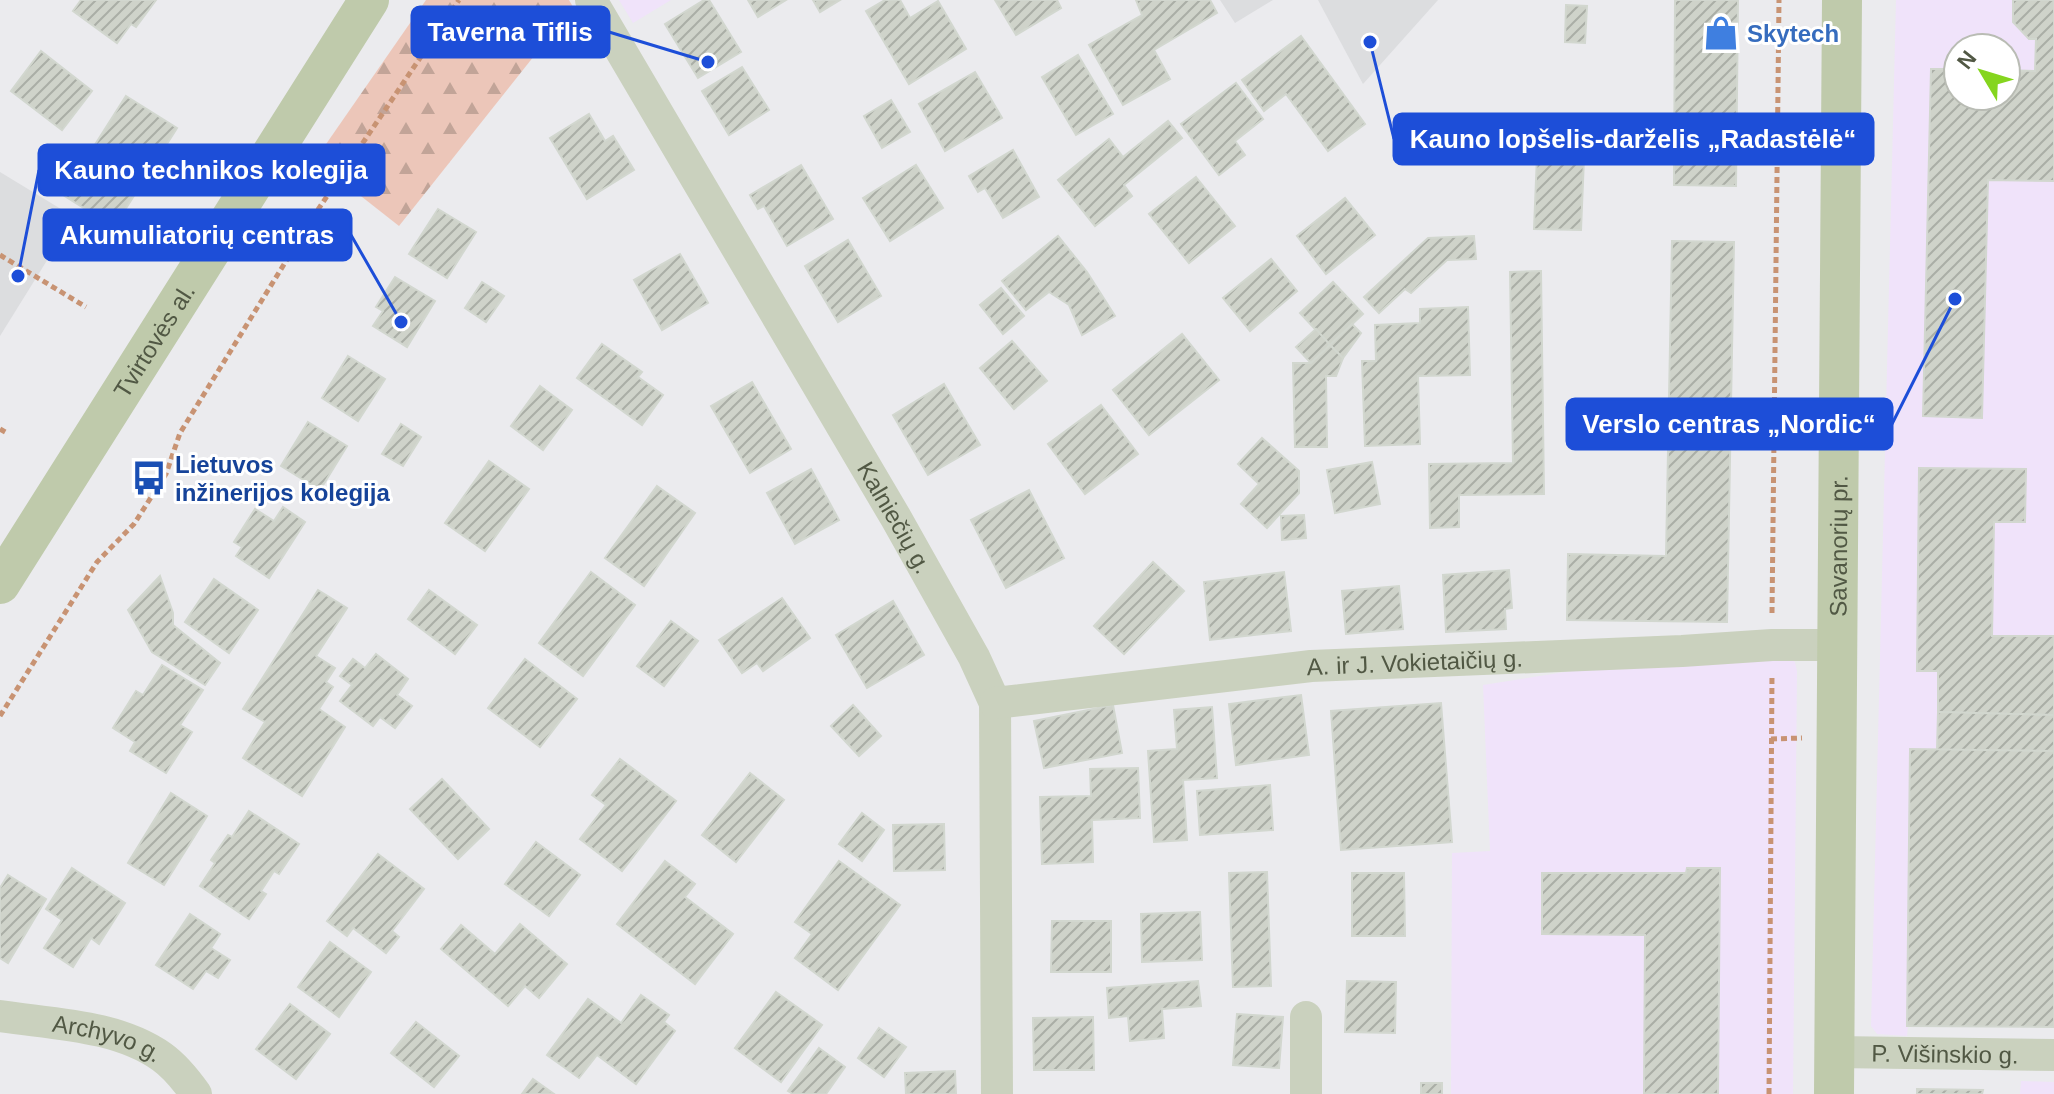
<svg xmlns="http://www.w3.org/2000/svg" width="2054" height="1094" font-family="Arial,sans-serif">
	<style>
		.commercial { fill: #f0e3fa; fill-rule: evenodd }
		.education { fill: #dcdddf }
		.forest { fill: url(#forest-firs) }
		.building { fill: url(#building-hatch); stroke: #d2d7cf; stroke-width: 2 }
		.lines { fill: none; stroke-linecap: round; stroke-linejoin: round }
		.path { stroke: #c89373; stroke-width: 5; stroke-dasharray: 6 4; stroke-linecap: butt }
		.minor { stroke: #cad1be; stroke-width: 32 }
		.major { stroke: #bfcaab; stroke-width: 40 }
		.labels { text-anchor: middle; dominant-baseline: central; stroke-width: 6; stroke-linejoin: round; paint-order: stroke }
		.shop-label { font-size: 24px; font-weight: bold; fill: #366cbe; stroke: #fff; text-anchor: start }
		.street-label { font-size: 24px; fill: #515844; stroke: #fff }
		.transit-label { font-size: 24px; font-weight: bold; fill: #164399; stroke: #fff; text-anchor: start }
		.leader { fill: none; stroke: #1d4ed8; stroke-width: 3 }
		.callout-dot { fill: #1d4ed8; stroke: #fff; stroke-width: 3 }
		.callout { fill: #1d4ed8; stroke: #1d4ed8; stroke-width: 3 }
		.callout-label { font-size: 26px; text-anchor: middle; font-weight: bold; fill: #fff }
	</style>
	<defs>
		<pattern id="forest-firs" width="22" height="20" patternUnits="userSpaceOnUse" patternTransform="scale(2)"><rect width="22" height="20" fill="#ecc6b9"/><path d="M5 1l3.5 6h-7zM16 11l3.5 6h-7z" fill="#c2a498"/></pattern>
		<pattern id="building-hatch" width="6" height="6" patternUnits="userSpaceOnUse" patternTransform="scale(2)"><rect width="6" height="6" fill="#cfd3ca"/><path d="M-1 1l2-2M0 6l6-6M5 7l2-2" fill="none" stroke="#aaaea6"/></pattern>
	</defs>
	<rect width="100%" height="100%" fill="#ebebee"/>
	<g class="commercial">
		<path d="M 619,0 L 671,0 L 633,23 Z"/>
		<path d="M 1896,0 L 2054,0 L 2054,1027 L 1908,1026 L 1907,1036 L 1877,1034 L 1871,1026 ZM 1958,48 L 2006,48 L 2006,96 L 1958,96 Z"/>
		<path d="M 1787,657 L 1795,662 L 1797,671 L 1793,1094 L 1451,1094 L 1452,853 L 1490,851 L 1483,685 L 1603,666 Z"/>
		<path d="M 2021,1081 L 2054,1082 L 2054,1094 L 2020,1094 Z"/>
	</g>
	<g class="education">
		<path d="M 1220,0 L 1273,0 L 1235,23 Z"/>
		<path d="M 1318,0 L 1438,0 L 1363,84 Z"/>
		<path d="M 0,172 L 74,217 L 0,336 Z"/>
	</g>
	<path class="forest" d="M 426,0 L 569,0 L 573,7 L 399,226 L 315,160 Z"/>
	<g class="building">
		<path d="M 81,0 L 156,0 L 136,27 L 131,24 L 117,43 L 73,11 Z"/>
		<path d="M 704,0 L 709,0 L 741,52 L 698,78 L 665,24 Z"/>
		<path d="M 748,0 L 786,0 L 758,17 Z"/>
		<path d="M 813,0 L 840,0 L 820,12 Z"/>
		<path d="M 885,0 L 900,0 L 910,18 L 938,1 L 966,49 L 909,84 L 866,11 Z"/>
		<path d="M 995,0 L 1057,0 L 1061,8 L 1016,35 Z"/>
		<path d="M 1210,0 L 1217,13 L 1154,50 L 1170,79 L 1123,105 L 1089,45 L 1142,15 L 1136,0 Z"/>
		<path d="M 1675,0 L 1738,0 L 1736,186 L 1674,185 Z"/>
		<path d="M 2013,0 L 2054,0 L 2054,181 L 1988,180 L 1982,418 L 1923,416 L 1931,69 L 1958,69 L 1958,96 L 2006,96 L 2006,70 L 2035,71 L 2036,39 L 2029,39 L 2013,22 Z"/>
		<path d="M 1566,5 L 1587,6 L 1585,43 L 1565,42 Z"/>
		<path d="M 1301,36 L 1365,124 L 1328,151 L 1286,94 L 1264,111 L 1242,80 Z"/>
		<path d="M 41,51 L 92,91 L 62,130 L 11,91 Z"/>
		<path d="M 1078,55 L 1113,114 L 1076,135 L 1042,77 Z"/>
		<path d="M 742,67 L 769,110 L 729,135 L 702,91 Z"/>
		<path d="M 975,72 L 1002,118 L 945,151 L 919,104 Z"/>
		<path d="M 1236,83 L 1263,119 L 1235,141 L 1245,155 L 1219,175 L 1181,124 Z"/>
		<path d="M 126,96 L 177,128 L 114,227 L 63,195 Z"/>
		<path d="M 891,100 L 910,132 L 882,148 L 864,116 Z"/>
		<path d="M 589,114 L 605,141 L 613,136 L 634,170 L 587,199 L 550,138 Z"/>
		<path d="M 1168,121 L 1182,138 L 1124,185 L 1132,196 L 1095,226 L 1058,180 L 1109,139 L 1123,157 Z"/>
		<path d="M 1013,150 L 1039,197 L 1003,218 L 985,188 L 978,192 L 969,176 Z"/>
		<path d="M 1537,156 L 1584,158 L 1581,230 L 1534,229 Z"/>
		<path d="M 801,165 L 833,219 L 787,246 L 764,206 L 758,209 L 750,195 Z"/>
		<path d="M 916,165 L 943,208 L 890,241 L 863,198 Z"/>
		<path d="M 1196,177 L 1235,226 L 1189,263 L 1149,214 Z"/>
		<path d="M 1345,198 L 1375,235 L 1326,274 L 1297,236 Z"/>
		<path d="M 438,209 L 476,232 L 447,278 L 409,254 Z"/>
		<path d="M 1058,236 L 1087,272 L 1115,316 L 1082,335 L 1069,305 L 1049,292 L 1026,310 L 1002,281 Z"/>
		<path d="M 1474,236 L 1476,259 L 1447,260 L 1411,293 L 1405,289 L 1379,313 L 1364,297 L 1428,238 Z"/>
		<path d="M 848,240 L 881,296 L 838,322 L 805,266 Z"/>
		<path d="M 1672,241 L 1734,242 L 1727,622 L 1567,620 L 1568,554 L 1666,556 Z"/>
		<path d="M 680,254 L 708,303 L 662,330 L 634,280 Z"/>
		<path d="M 1271,259 L 1297,291 L 1250,331 L 1223,298 Z"/>
		<path d="M 1541,271 L 1544,494 L 1459,495 L 1459,527 L 1430,528 L 1429,464 L 1513,463 L 1510,272 Z"/>
		<path d="M 395,277 L 435,301 L 407,347 L 373,326 L 383,311 L 376,307 Z"/>
		<path d="M 482,282 L 504,296 L 486,322 L 465,308 Z"/>
		<path d="M 1333,282 L 1363,314 L 1330,345 L 1300,313 Z"/>
		<path d="M 1001,288 L 1024,316 L 1003,334 L 980,305 Z"/>
		<path d="M 1468,307 L 1470,375 L 1418,376 L 1420,444 L 1365,446 L 1362,361 L 1376,361 L 1375,325 L 1420,323 L 1420,309 Z"/>
		<path d="M 1352,324 L 1361,333 L 1343,358 L 1330,345 Z"/>
		<path d="M 1316,329 L 1330,345 L 1311,363 L 1296,347 Z"/>
		<path d="M 1182,334 L 1219,380 L 1149,435 L 1113,390 Z"/>
		<path d="M 1012,341 L 1047,381 L 1014,409 L 980,368 Z"/>
		<path d="M 602,344 L 642,372 L 638,377 L 663,395 L 642,425 L 577,378 Z"/>
		<path d="M 1330,345 L 1343,358 L 1336,376 L 1326,376 L 1327,447 L 1295,447 L 1293,363 L 1311,363 Z"/>
		<path d="M 348,356 L 385,379 L 358,421 L 322,398 Z"/>
		<path d="M 752,382 L 791,449 L 750,473 L 711,406 Z"/>
		<path d="M 944,384 L 980,445 L 928,475 L 893,415 Z"/>
		<path d="M 540,386 L 572,410 L 543,450 L 511,426 Z"/>
		<path d="M 1101,405 L 1138,454 L 1085,494 L 1048,444 Z"/>
		<path d="M 308,422 L 347,446 L 320,490 L 281,466 Z"/>
		<path d="M 401,424 L 421,437 L 403,466 L 382,454 Z"/>
		<path d="M 1262,438 L 1299,471 L 1299,493 L 1267,528 L 1241,504 L 1259,484 L 1238,464 Z"/>
		<path d="M 489,461 L 529,489 L 485,551 L 445,523 Z"/>
		<path d="M 1372,462 L 1380,504 L 1335,513 L 1327,470 Z"/>
		<path d="M 1919,468 L 2026,469 L 2025,522 L 1994,522 L 1992,636 L 2054,636 L 2054,715 L 1938,712 L 1938,671 L 1917,671 Z"/>
		<path d="M 811,469 L 839,520 L 795,544 L 767,493 Z"/>
		<path d="M 657,486 L 695,513 L 644,586 L 605,558 Z"/>
		<path d="M 1029,490 L 1064,558 L 1006,588 L 971,520 Z"/>
		<path d="M 283,507 L 305,522 L 269,578 L 236,556 L 242,547 L 234,542 L 255,509 L 274,521 Z"/>
		<path d="M 1304,515 L 1306,538 L 1282,540 L 1281,516 Z"/>
		<path d="M 1153,562 L 1184,591 L 1124,654 L 1094,626 Z"/>
		<path d="M 1509,570 L 1512,608 L 1505,609 L 1506,629 L 1446,632 L 1443,575 Z"/>
		<path d="M 591,572 L 635,605 L 583,676 L 539,643 Z"/>
		<path d="M 1284,572 L 1291,631 L 1210,640 L 1204,582 Z"/>
		<path d="M 160,576 L 173,613 L 173,625 L 220,663 L 205,685 L 152,652 L 128,610 Z"/>
		<path d="M 214,579 L 258,610 L 229,653 L 185,622 Z"/>
		<path d="M 1399,586 L 1403,629 L 1346,634 L 1342,591 Z"/>
		<path d="M 318,590 L 347,608 L 316,656 L 335,668 L 326,682 L 333,687 L 319,709 L 345,727 L 302,796 L 243,758 L 265,722 L 243,709 Z"/>
		<path d="M 429,590 L 477,625 L 455,654 L 408,619 Z"/>
		<path d="M 782,598 L 810,638 L 763,671 L 757,663 L 742,673 L 719,640 Z"/>
		<path d="M 893,601 L 924,655 L 867,688 L 836,635 Z"/>
		<path d="M 671,621 L 698,641 L 664,686 L 637,666 Z"/>
		<path d="M 376,654 L 408,679 L 397,695 L 412,706 L 395,728 L 380,717 L 373,726 L 340,701 L 352,685 L 340,676 L 353,659 L 365,668 Z"/>
		<path d="M 525,659 L 577,699 L 540,747 L 488,708 Z"/>
		<path d="M 162,665 L 203,690 L 180,725 L 192,732 L 166,773 L 130,751 L 135,742 L 113,728 L 136,691 L 143,695 Z"/>
		<path d="M 1301,695 L 1309,755 L 1236,765 L 1229,704 Z"/>
		<path d="M 1441,703 L 1452,842 L 1341,850 L 1331,711 Z"/>
		<path d="M 853,705 L 881,736 L 859,756 L 831,726 Z"/>
		<path d="M 1113,705 L 1122,753 L 1044,768 L 1034,721 Z"/>
		<path d="M 1212,707 L 1217,778 L 1183,780 L 1187,840 L 1154,842 L 1148,751 L 1177,749 L 1174,710 Z"/>
		<path d="M 1938,712 L 2054,715 L 2054,751 L 1937,750 Z"/>
		<path d="M 1910,749 L 2054,751 L 2054,1027 L 1907,1026 Z"/>
		<path d="M 620,759 L 676,801 L 622,871 L 580,839 L 606,805 L 592,795 Z"/>
		<path d="M 1138,768 L 1140,818 L 1092,820 L 1093,862 L 1042,864 L 1040,797 L 1091,796 L 1090,769 Z"/>
		<path d="M 750,773 L 784,800 L 736,862 L 702,835 Z"/>
		<path d="M 442,779 L 489,829 L 458,859 L 410,809 Z"/>
		<path d="M 1270,785 L 1273,830 L 1200,835 L 1197,791 Z"/>
		<path d="M 171,793 L 207,816 L 164,885 L 128,863 Z"/>
		<path d="M 249,811 L 299,844 L 279,874 L 274,871 L 261,891 L 266,894 L 249,919 L 200,886 L 215,863 L 211,860 L 228,835 L 232,837 Z"/>
		<path d="M 862,813 L 884,830 L 862,861 L 839,844 Z"/>
		<path d="M 944,824 L 945,870 L 894,871 L 893,825 Z"/>
		<path d="M 536,842 L 580,875 L 549,916 L 505,884 Z"/>
		<path d="M 378,854 L 424,889 L 392,931 L 399,937 L 386,953 L 353,928 L 347,936 L 327,921 Z"/>
		<path d="M 665,861 L 695,884 L 685,897 L 733,934 L 695,984 L 617,924 Z"/>
		<path d="M 839,861 L 900,905 L 838,990 L 795,958 L 812,934 L 795,922 Z"/>
		<path d="M 72,868 L 125,903 L 99,944 L 91,938 L 73,967 L 44,948 L 62,920 L 46,909 Z"/>
		<path d="M 1687,868 L 1720,868 L 1718,1094 L 1644,1094 L 1645,935 L 1542,934 L 1542,873 L 1686,873 Z"/>
		<path d="M 1267,872 L 1271,986 L 1233,987 L 1229,873 Z"/>
		<path d="M 1352,873 L 1404,873 L 1405,936 L 1352,936 Z"/>
		<path d="M 8,875 L 46,899 L 8,963 L 0,958 L 0,888 Z"/>
		<path d="M 1200,912 L 1202,960 L 1142,962 L 1141,914 Z"/>
		<path d="M 190,914 L 220,934 L 211,948 L 230,960 L 218,978 L 206,971 L 193,989 L 156,965 Z"/>
		<path d="M 1052,921 L 1111,921 L 1111,972 L 1051,972 Z"/>
		<path d="M 520,924 L 567,964 L 539,998 L 525,986 L 508,1006 L 441,949 L 461,925 L 495,954 Z"/>
		<path d="M 330,942 L 371,972 L 339,1017 L 298,987 Z"/>
		<path d="M 1198,981 L 1201,1006 L 1162,1009 L 1164,1038 L 1130,1041 L 1128,1016 L 1109,1018 L 1107,988 Z"/>
		<path d="M 1347,981 L 1396,982 L 1395,1033 L 1345,1032 Z"/>
		<path d="M 776,992 L 822,1025 L 781,1082 L 735,1048 Z"/>
		<path d="M 641,995 L 669,1015 L 664,1022 L 675,1031 L 636,1084 L 597,1055 L 579,1078 L 547,1055 L 588,999 L 621,1023 Z"/>
		<path d="M 290,1004 L 330,1034 L 296,1079 L 256,1049 Z"/>
		<path d="M 1237,1014 L 1283,1017 L 1279,1068 L 1233,1065 Z"/>
		<path d="M 1093,1017 L 1094,1070 L 1034,1070 L 1033,1018 Z"/>
		<path d="M 416,1022 L 459,1056 L 434,1087 L 391,1053 Z"/>
		<path d="M 879,1028 L 906,1047 L 884,1077 L 858,1058 Z"/>
		<path d="M 819,1048 L 845,1067 L 826,1094 L 793,1094 L 788,1091 Z"/>
		<path d="M 955,1071 L 956,1094 L 906,1094 L 905,1073 Z"/>
		<path d="M 533,1079 L 554,1094 L 522,1094 Z"/>
		<rect x="1421" y="1083" width="21" height="11"/>
		<path d="M 1917,1089 L 1983,1090 L 1982,1094 L 1917,1094 Z"/>
	</g>
	<g class="lines">
		<g class="path">
			<path d="M 0,255 L 86,307"/>
			<path d="M 0,429 L 7,433"/>
			<path d="M 1772,613 L 1779,0"/>
			<path d="M 0,716 L 97,562 L 134,524 L 166,474 L 180,433 L 315,214 L 459,0"/>
			<path d="M 1771,739 L 1802,738"/>
			<path d="M 1769,1094 L 1772,675"/>
		</g>
		<g class="minor">
			<path id="s1" d="M 591,0 L 896,518 L 974,657 L 995,703 L 997,1094"/>
			<path id="s2" d="M 995,703 L 1311,666 L 1682,651 L 1772,645 L 1838,645"/>
			<path id="s3" d="M 0,1016 C 53,1024 117,1025 162,1057 C 176,1067 186,1080 196,1094"/>
			<path d="M 1306,1017 L 1306,1094"/>
			<path id="s4" d="M 1835,1052 L 2054,1055"/>
		</g>
		<g class="major">
			<path id="s5" d="M 0,584 L 369,0"/>
			<path id="s6" d="M 1834,1094 L 1842,0"/>
		</g>
	</g>
	<defs>
		<g id="shop-bare" transform="scale(2.76)"><path d="M-5-2.5h2.3a2.7 3.5 0 0 1 5.4 0H5L5.5 6h-11ZM-1.5-2.5h3a1.5 2.3 0 0 0-3 0Z" fill="#3f7fe0" stroke="#fff" stroke-width="2.5" paint-order="stroke"/></g>
		<g id="bus-bare" transform="scale(2.76)"><path d="M-5-6H5V4H4V6H2V4H-2V6H-4V4H-5ZM-3.5-4V0h7V-4ZM-3.5 1.2v1.5H-2V1.2ZM2 1.2v1.5H3.5V1.2Z" fill="#1a4fb4" stroke="#fff" stroke-width="2.5" paint-order="stroke"/></g>
	</defs>
	<g fill-rule="evenodd">
		<use href="#shop-bare" x="1721" y="33"/>
		<use href="#bus-bare" x="149" y="478"/>
	</g>
	<g class="labels">
		<g class="shop-label">
			<text x="1747" y="33">Skytech</text>
		</g>
		<g class="street-label">
			<text stroke="none"><textPath href="#s5" startOffset="288">Tvirtovės al.</textPath></text>
			<text stroke="none"><textPath href="#s1" startOffset="600">Kalniečių g.</textPath></text>
			<text stroke="none"><textPath href="#s6" startOffset="548">Savanorių pr.</textPath></text>
			<text stroke="none"><textPath href="#s2" startOffset="422">A. ir J. Vokietaičių g.</textPath></text>
			<text stroke="none"><textPath href="#s3" startOffset="110">Archyvo g.</textPath></text>
			<text stroke="none"><textPath href="#s4" startOffset="110">P. Višinskio g.</textPath></text>
		</g>
		<g class="transit-label">
			<text x="175" y="464">Lietuvos<tspan x="175" dy="28">inžinerijos kolegija</tspan></text>
		</g>
	</g>
	<path class="leader" d="M708 62L609 32M1370 42L1394 139M18 276L39 170M401 322L351 235M1955 299L1892 424"/>
	<g class="callout-dot">
		<circle cx="708" cy="62" r="8"/>
		<circle cx="1370" cy="42" r="8"/>
		<circle cx="18" cy="276" r="8"/>
		<circle cx="401" cy="322" r="8"/>
		<circle cx="1955" cy="299" r="8"/>
	</g>
	<g class="callout">
		<rect x="412" y="7" width="197" height="50" rx="8"/>
		<rect x="1394" y="114" width="479" height="50" rx="8"/>
		<rect x="39" y="145" width="345" height="50" rx="8"/>
		<rect x="44" y="210" width="307" height="50" rx="8"/>
		<rect x="1567" y="399" width="325" height="50" rx="8"/>
	</g>
	<g class="callout-label">
		<text x="510" y="41">Taverna Tiflis</text>
		<text x="1633" y="148">Kauno lopšelis-darželis „Radastėlė“</text>
		<text x="211" y="179">Kauno technikos kolegija</text>
		<text x="197" y="244">Akumuliatorių centras</text>
		<text x="1729" y="433">Verslo centras „Nordic“</text>
	</g>
	<g transform="translate(1982 72) rotate(308)"><circle r="38" fill="#ffffff" stroke="#b9bcb4" stroke-width="2"/>
	<path d="M0-6L14 30L0 20L-14 30Z" fill="#85d51e"/>
	<text y="-12" font-size="22" font-weight="bold" text-anchor="middle" fill="#515844">N</text>
	</g>
</svg>
